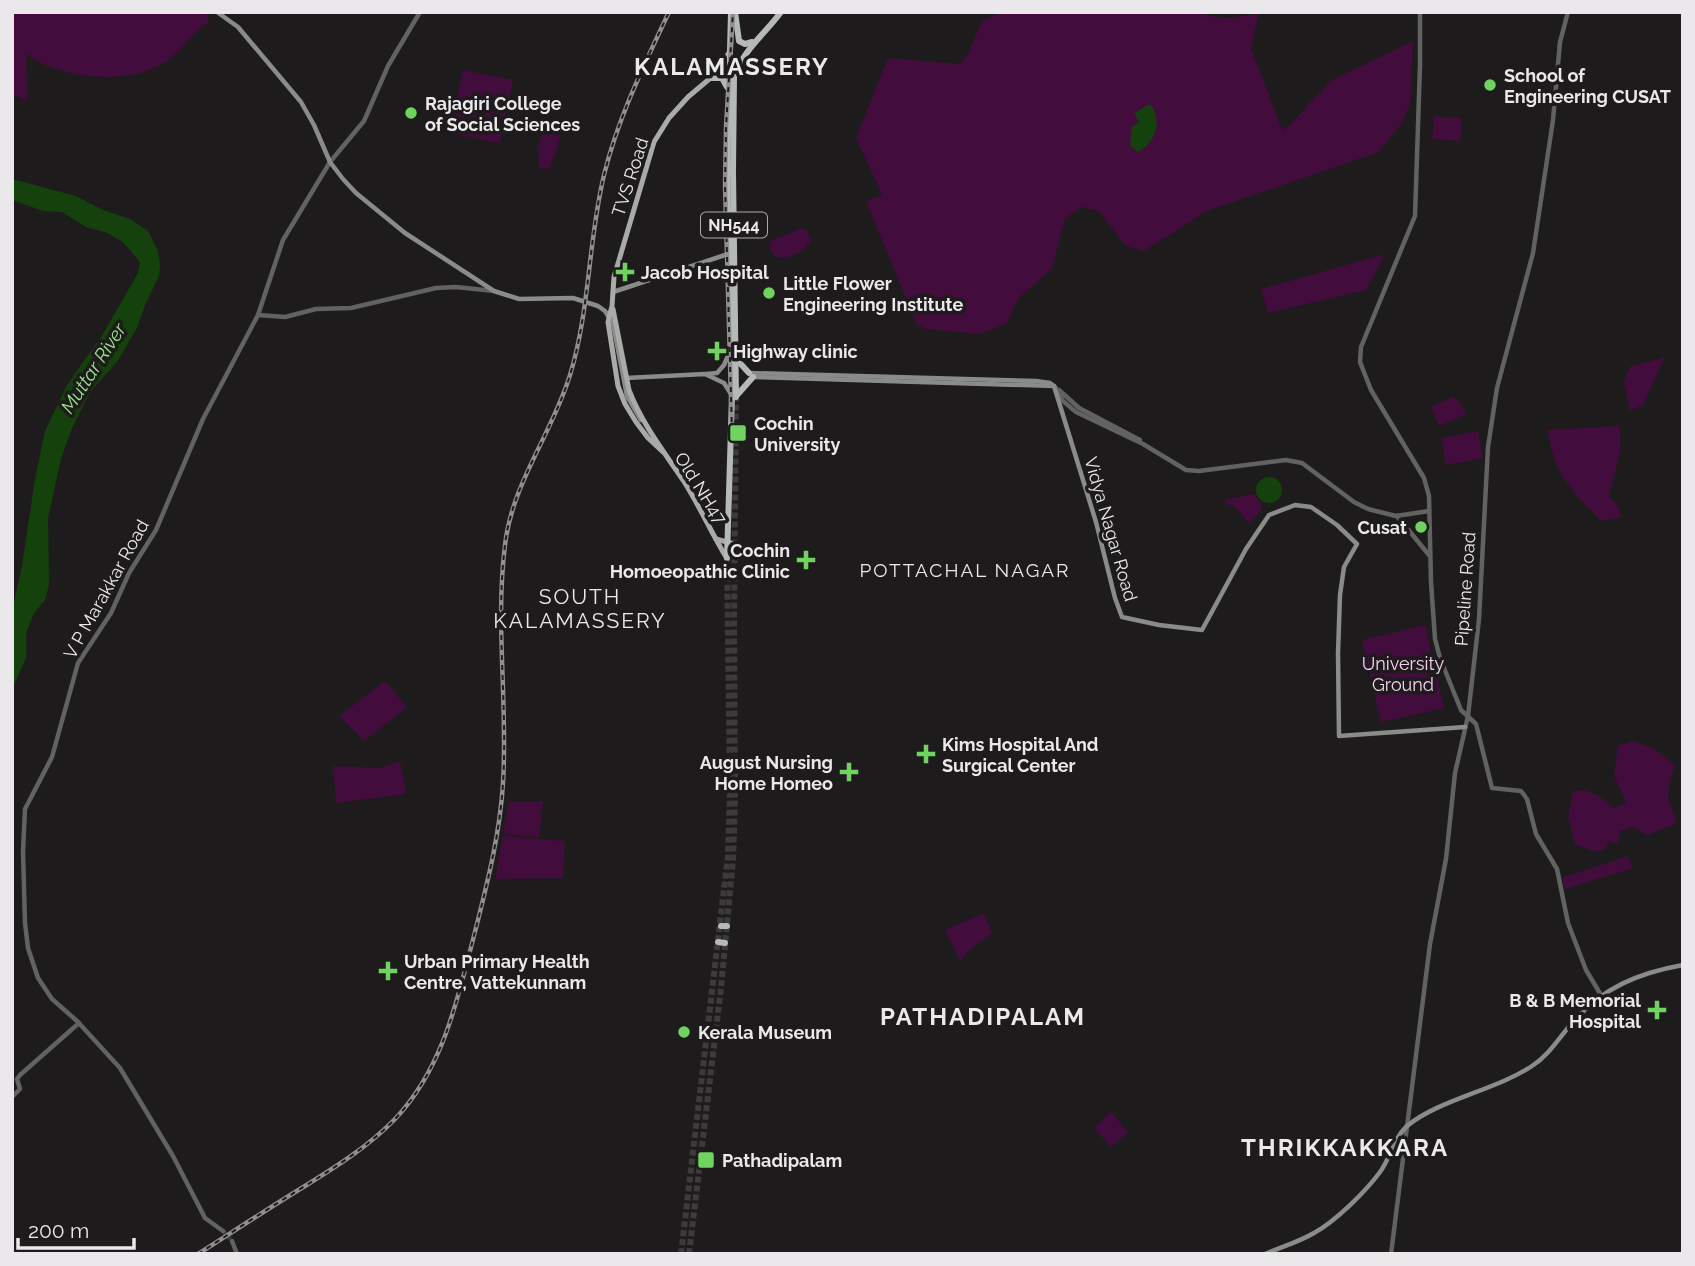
<svg xmlns="http://www.w3.org/2000/svg" width="1695" height="1266" font-family="Raleway,sans-serif">
	<style>
		.green { fill: #420c3c }
		.water { fill: #14410c }
		.lines { fill: none; stroke-linecap: round; stroke-linejoin: round }
		.tertiary-tunnel { stroke: #3d3a3c; stroke-width: 4.5; stroke-dasharray: 4.5 2; stroke-linecap: butt }
		.trunk-tunnel { stroke: #3d3a3c; stroke-width: 6; stroke-dasharray: 6 3; stroke-linecap: butt }
		.tertiary { stroke: #616361; stroke-width: 4.5 }
		.secondary { stroke: #898c89; stroke-width: 4.5 }
		.primary { stroke: #a8aba8; stroke-width: 5 }
		.trunk { stroke: #b6bab6; stroke-width: 6 }
		.rail-casing { stroke: #908e90; stroke-width: 4.5 }
		.rail { stroke: #1e1b1d; stroke-width: 2; stroke-dasharray: 5; stroke-linecap: butt }
		.poi-dot { fill: #70d35f; stroke: #1e1b1d; stroke-width: 2.5 }
		.labels { text-anchor: middle; dominant-baseline: central; stroke-width: 7; stroke-linejoin: round; paint-order: stroke }
		.shield { fill: #1e1b1d; stroke: #adaaac; stroke-width: 2 }
		.shield-label { font-size: 16px; font-weight: bold; fill: #eae8ea }
		.poi-label { font-size: 18px; font-weight: bold; fill: #eae8ea; stroke: #1e1b1d; text-anchor: start }
		.street-label { font-size: 18px; fill: #eae8ea; stroke: #1e1b1d }
		.park-label { font-size: 18px; fill: #f7d0ef; stroke: #1e1b1d }
		.water-label { font-size: 19px; font-style: italic; fill: #98e98b; stroke: #1e1b1d }
		.neighbourhood-label { font-size: 19px; letter-spacing: 2px; fill: #eae8ea; stroke: #1e1b1d }
		.quarter-label { font-size: 21px; letter-spacing: 2px; fill: #eae8ea; stroke: #1e1b1d }
		.district-label { font-size: 24px; font-weight: bold; letter-spacing: 2px; fill: #eae8ea; stroke: #1e1b1d }
	</style>
	<rect width="100%" height="100%" fill="#1e1b1d"/>
	<g class="green">
		<path d="M 12,12 L 207,12 L 209,22 C 192,33 182,51 165,62 C 134,83 83,79 50,67 C 41,64 33,58 26,54 L 27,101 L 12,94 Z"/>
		<path d="M 1001,12 L 1199,12 C 1218,21 1240,17 1259,13 L 1251,48 L 1281,127 L 1285,130 L 1330,81 L 1413,41 L 1410,104 L 1402,123 L 1379,152 L 1207,211 L 1144,251 L 1126,246 L 1098,211 L 1081,207 L 1065,219 L 1052,268 L 1018,299 L 1007,323 L 981,334 L 925,329 L 916,323 L 866,201 L 882,195 L 856,138 L 888,58 L 960,64 L 968,54 L 982,21 Z"/>
		<path d="M 463,70 L 513,80 L 500,143 L 450,133 Z"/>
		<path d="M 1434,116 L 1462,118 L 1460,141 L 1432,139 Z"/>
		<path d="M 543,130 L 561,135 L 550,169 L 538,167 L 540,156 L 537,151 Z"/>
		<path d="M 802,228 L 808,232 L 811,240 C 803,257 767,269 770,241 Z"/>
		<path d="M 1385,254 L 1366,290 L 1268,313 L 1261,289 Z"/>
		<path d="M 1665,357 L 1643,405 L 1628,411 L 1630,407 L 1624,383 L 1629,367 Z"/>
		<path d="M 1453,397 L 1461,404 L 1466,414 L 1439,426 L 1431,407 Z"/>
		<path d="M 1619,426 C 1624,450 1614,473 1609,496 L 1617,505 L 1622,517 L 1601,521 C 1571,489 1554,476 1548,430 Z"/>
		<path d="M 1478,431 L 1483,458 L 1446,465 L 1441,438 Z"/>
		<path d="M 1253,494 L 1260,502 L 1262,510 L 1249,523 L 1233,505 L 1228,505 L 1224,500 Z"/>
		<path d="M 1425,625 L 1444,708 L 1381,722 L 1362,640 Z"/>
		<path d="M 385,681 L 407,707 L 364,741 L 339,716 Z"/>
		<path d="M 1633,741 C 1651,745 1661,754 1675,765 C 1670,780 1665,793 1671,807 C 1674,814 1676,816 1676,824 L 1647,835 L 1632,827 L 1620,831 L 1617,845 L 1609,840 L 1606,849 L 1594,852 L 1575,844 L 1568,817 L 1573,791 C 1591,788 1600,796 1613,808 L 1626,803 L 1614,775 L 1618,745 Z"/>
		<path d="M 400,761 L 406,794 L 336,803 L 333,766 L 380,768 Z"/>
		<path d="M 543,801 L 539,837 L 503,834 L 509,802 Z"/>
		<path d="M 503,836 L 565,841 L 563,878 L 495,879 Z"/>
		<path d="M 1628,856 L 1633,868 L 1565,889 L 1562,878 Z"/>
		<path d="M 984,913 L 992,933 L 967,952 L 960,961 L 945,930 Z"/>
		<path d="M 1111,1112 L 1128,1132 L 1111,1147 L 1094,1128 Z"/>
	</g>
	<g class="water">
		<path d="M 1150,104 C 1163,120 1156,143 1138,152 L 1130,145 L 1132,127 L 1139,122 L 1134,113 Z"/>
		<path d="M 12,179 L 76,196 L 103,210 L 130,219 L 148,231 L 158,251 L 160,264 L 159,276 L 145,305 L 137,328 L 117,362 L 90,392 L 72,428 L 61,459 L 48,518 L 49,585 L 45,600 L 34,613 L 26,633 L 26,658 L 12,689 L 12,611 L 22,566 L 35,479 L 45,431 L 67,385 L 103,334 L 138,273 L 140,262 L 123,242 L 105,232 L 86,227 L 62,212 L 43,211 L 12,200 Z"/>
		<circle cx="1269" cy="490" r="13"/>
	</g>
	<g class="lines">
		<path class="tertiary-tunnel" d="M 223,1231 L 232,1241"/>
		<g class="trunk-tunnel">
			<path d="M 681,1254 L 728,855 L 730,787 L 727,558"/>
			<path d="M 689,1254 L 721,988 L 733,860 L 735,803 L 734,621 L 736,397"/>
		</g>
		<g class="tertiary">
			<path d="M 1420,12 L 1420,65 L 1415,216 L 1361,347 L 1360,362 L 1371,390 L 1424,478 L 1429,496 L 1431,582 L 1435,639 L 1440,658 L 1461,710 L 1476,724 L 1492,788 L 1521,791 L 1527,799 L 1536,834 L 1557,869 L 1568,923 L 1586,970 L 1601,995"/>
			<path d="M 258,315 L 285,317 L 316,309 L 351,308 L 436,288 L 456,287 L 494,291"/>
			<path d="M 1056,388 L 1063,401 L 1076,412 L 1143,444 L 1186,470 L 1199,471 L 1286,460 L 1302,463 L 1354,502 L 1368,509 L 1396,516 L 1429,511"/>
			<path d="M 1059,390 L 1079,408 L 1140,440"/>
			<path d="M 1397,516 L 1429,555"/>
			<path d="M 12,1097 L 20,1089 L 17,1079 L 20,1075 L 79,1023"/>
			<path d="M 223,1231 L 205,1218 L 173,1156 L 120,1068 L 77,1021 L 52,999 L 38,978 L 28,948 L 25,923 L 23,852 L 25,809 L 52,757 L 78,663 L 111,613 L 129,573 L 156,530 L 203,419 L 258,315 L 283,240 L 330,162 L 364,121 L 388,66 L 420,12"/>
			<path d="M 232,1241 L 237,1254"/>
			<path d="M 1391,1254 L 1430,944 L 1446,859 L 1455,773 L 1468,716 L 1479,619 L 1488,447 L 1497,388 L 1533,253 L 1553,120 L 1560,42 L 1568,12"/>
		</g>
		<g class="secondary">
			<path d="M 217,12 L 238,27 L 301,102 L 314,125 L 330,162 L 343,179 L 356,193 L 405,233 L 494,291 L 519,299 L 573,298 L 598,306 L 605,311 L 613,324 L 627,396 L 641,420"/>
			<path d="M 613,292 L 728,254"/>
			<path d="M 749,373 L 1036,381 L 1050,383 L 1054,386"/>
			<path d="M 706,374 L 717,373 L 724,365 L 730,351"/>
			<path d="M 753,377 L 1054,386"/>
			<path d="M 626,378 L 705,374 L 724,383 L 731,394"/>
			<path d="M 1054,386 L 1096,522 L 1115,598 L 1122,617 L 1159,625 L 1202,630 L 1246,549 L 1269,515 L 1295,505 L 1311,507 L 1337,525 L 1357,544 L 1344,567 L 1340,595 L 1338,653 L 1339,736 L 1465,727"/>
			<path d="M 1265,1254 C 1281,1247 1299,1242 1314,1233 C 1336,1221 1366,1191 1380,1172 C 1391,1157 1393,1139 1407,1126 C 1438,1100 1496,1090 1532,1066 C 1549,1055 1559,1038 1572,1023 C 1602,988 1638,973 1683,965"/>
		</g>
		<g class="primary">
			<path d="M 613,309 L 629,390 C 641,422 664,452 683,480 C 699,505 711,532 726,557"/>
			<path d="M 663,452 L 648,438 L 636,422 L 625,404 L 618,386 L 608,322 L 612,306 L 614,277 L 654,142 L 669,118 L 688,97 L 720,70 L 728,54"/>
			<path d="M 716,539 L 734,544"/>
		</g>
		<g class="trunk">
			<path d="M 735,12 L 739,41 L 745,44 L 752,42"/>
			<path d="M 712,78 L 722,78 L 727,87"/>
			<path d="M 738,361 L 749,373"/>
			<path d="M 738,394 L 753,377"/>
			<path d="M 736,397 L 733,171 L 734,77 C 743,50 764,35 781,12"/>
			<path d="M 727,558 L 732,395 L 727,170 L 731,12"/>
			<path d="M 721,926 L 727,926"/>
			<path d="M 718,942 L 725,943"/>
		</g>
		<g class="rail-casing">
			<g id="rail">
				<path d="M 732,432 L 725,185 L 726,127 L 733,12"/>
				<path d="M 198,1254 C 234,1231 269,1208 305,1186 C 337,1166 369,1146 395,1119 C 445,1066 458,996 476,928 C 488,880 500,833 503,783 C 508,704 495,624 505,545 C 512,483 552,434 570,375 C 590,310 588,241 604,175 C 618,118 644,65 669,12"/>
			</g>
		</g>
		<use href="#rail" class="rail"/>
	</g>
	<g class="poi-dot">
		<circle cx="1490" cy="85" r="7"/>
		<circle cx="411" cy="113" r="7"/>
		<path d="M621.5 261.5h7v7h7v7h-7v7h-7v-7h-7v-7h7z"/>
		<circle cx="769" cy="293" r="7"/>
		<path d="M713.5 340.5h7v7h7v7h-7v7h-7v-7h-7v-7h7z"/>
		<rect x="729" y="424" width="18" height="18" rx="3.5"/>
		<circle cx="1421" cy="527" r="7"/>
		<path d="M802.5 549.5h7v7h7v7h-7v7h-7v-7h-7v-7h7z"/>
		<path d="M922.5 743.5h7v7h7v7h-7v7h-7v-7h-7v-7h7z"/>
		<path d="M845.5 761.5h7v7h7v7h-7v7h-7v-7h-7v-7h7z"/>
		<path d="M384.5 960.5h7v7h7v7h-7v7h-7v-7h-7v-7h7z"/>
		<path d="M1653.5 999.5h7v7h7v7h-7v7h-7v-7h-7v-7h7z"/>
		<circle cx="684" cy="1032" r="7"/>
		<rect x="697" y="1151" width="18" height="18" rx="3.5"/>
	</g>
	<g class="labels">
		<rect class="shield" x="701" y="212.5" width="66" height="25" rx="5"/>
		<g class="shield-label">
			<text x="734" y="225">NH544</text>
		</g>
		<g class="poi-label">
			<text x="1504" y="75">School of<tspan x="1504" dy="21">Engineering CUSAT</tspan></text>
			<text x="425" y="103">Rajagiri College<tspan x="425" dy="21">of Social Sciences</tspan></text>
			<text x="641" y="272">Jacob Hospital</text>
			<text x="783" y="283">Little Flower<tspan x="783" dy="21">Engineering Institute</tspan></text>
			<text x="733" y="351">Highway clinic</text>
			<text x="754" y="423">Cochin<tspan x="754" dy="21">University</tspan></text>
			<text x="1407" y="527" text-anchor="end">Cusat</text>
			<text x="790" y="550" text-anchor="end">Cochin<tspan x="790" dy="21">Homoeopathic Clinic</tspan></text>
			<text x="942" y="744">Kims Hospital And<tspan x="942" dy="21">Surgical Center</tspan></text>
			<text x="833" y="762" text-anchor="end">August Nursing<tspan x="833" dy="21">Home Homeo</tspan></text>
			<text x="404" y="961">Urban Primary Health<tspan x="404" dy="21">Centre, Vattekunnam</tspan></text>
			<text x="1641" y="1000" text-anchor="end">B &amp; B Memorial<tspan x="1641" dy="21">Hospital</tspan></text>
			<text x="698" y="1032">Kerala Museum</text>
			<text x="722" y="1160">Pathadipalam</text>
		</g>
		<g class="street-label">
			<text transform="translate(630 177) rotate(-72)">TVS Road</text>
			<text transform="translate(701 488) rotate(58)">Old NH47</text>
			<text transform="translate(1111 529) rotate(74)">Vidya Nagar Road</text>
			<text transform="translate(106 589) rotate(-61)">V P Marakkar Road</text>
			<text transform="translate(1465 589) rotate(-86)">Pipeline Road</text>
		</g>
		<g class="park-label">
			<text x="1403" y="663">University<tspan x="1403" dy="21">Ground</tspan></text>
		</g>
		<g class="water-label">
			<text transform="translate(93 368) rotate(-57)">Muttar River</text>
		</g>
		<g class="neighbourhood-label">
			<text x="965" y="570">POTTACHAL NAGAR</text>
		</g>
		<g class="quarter-label">
			<text x="580" y="596">SOUTH<tspan x="580" dy="24">KALAMASSERY</tspan></text>
		</g>
		<g class="district-label">
			<text x="732" y="66">KALAMASSERY</text>
			<text x="983" y="1016">PATHADIPALAM</text>
			<text x="1345" y="1147">THRIKKAKKARA</text>
		</g>
	</g>
	<rect width="1695" height="1266" fill="none" stroke="#eae8ea" stroke-width="28"/>
	<path d="M18 1238v10h116v-10" fill="none" stroke="#eae8ea" stroke-width="3.5"/>
	<text x="28" y="1238" font-size="21" fill="#eae8ea" stroke="#1e1b1d" stroke-width="5" paint-order="stroke">200 m</text>
</svg>
